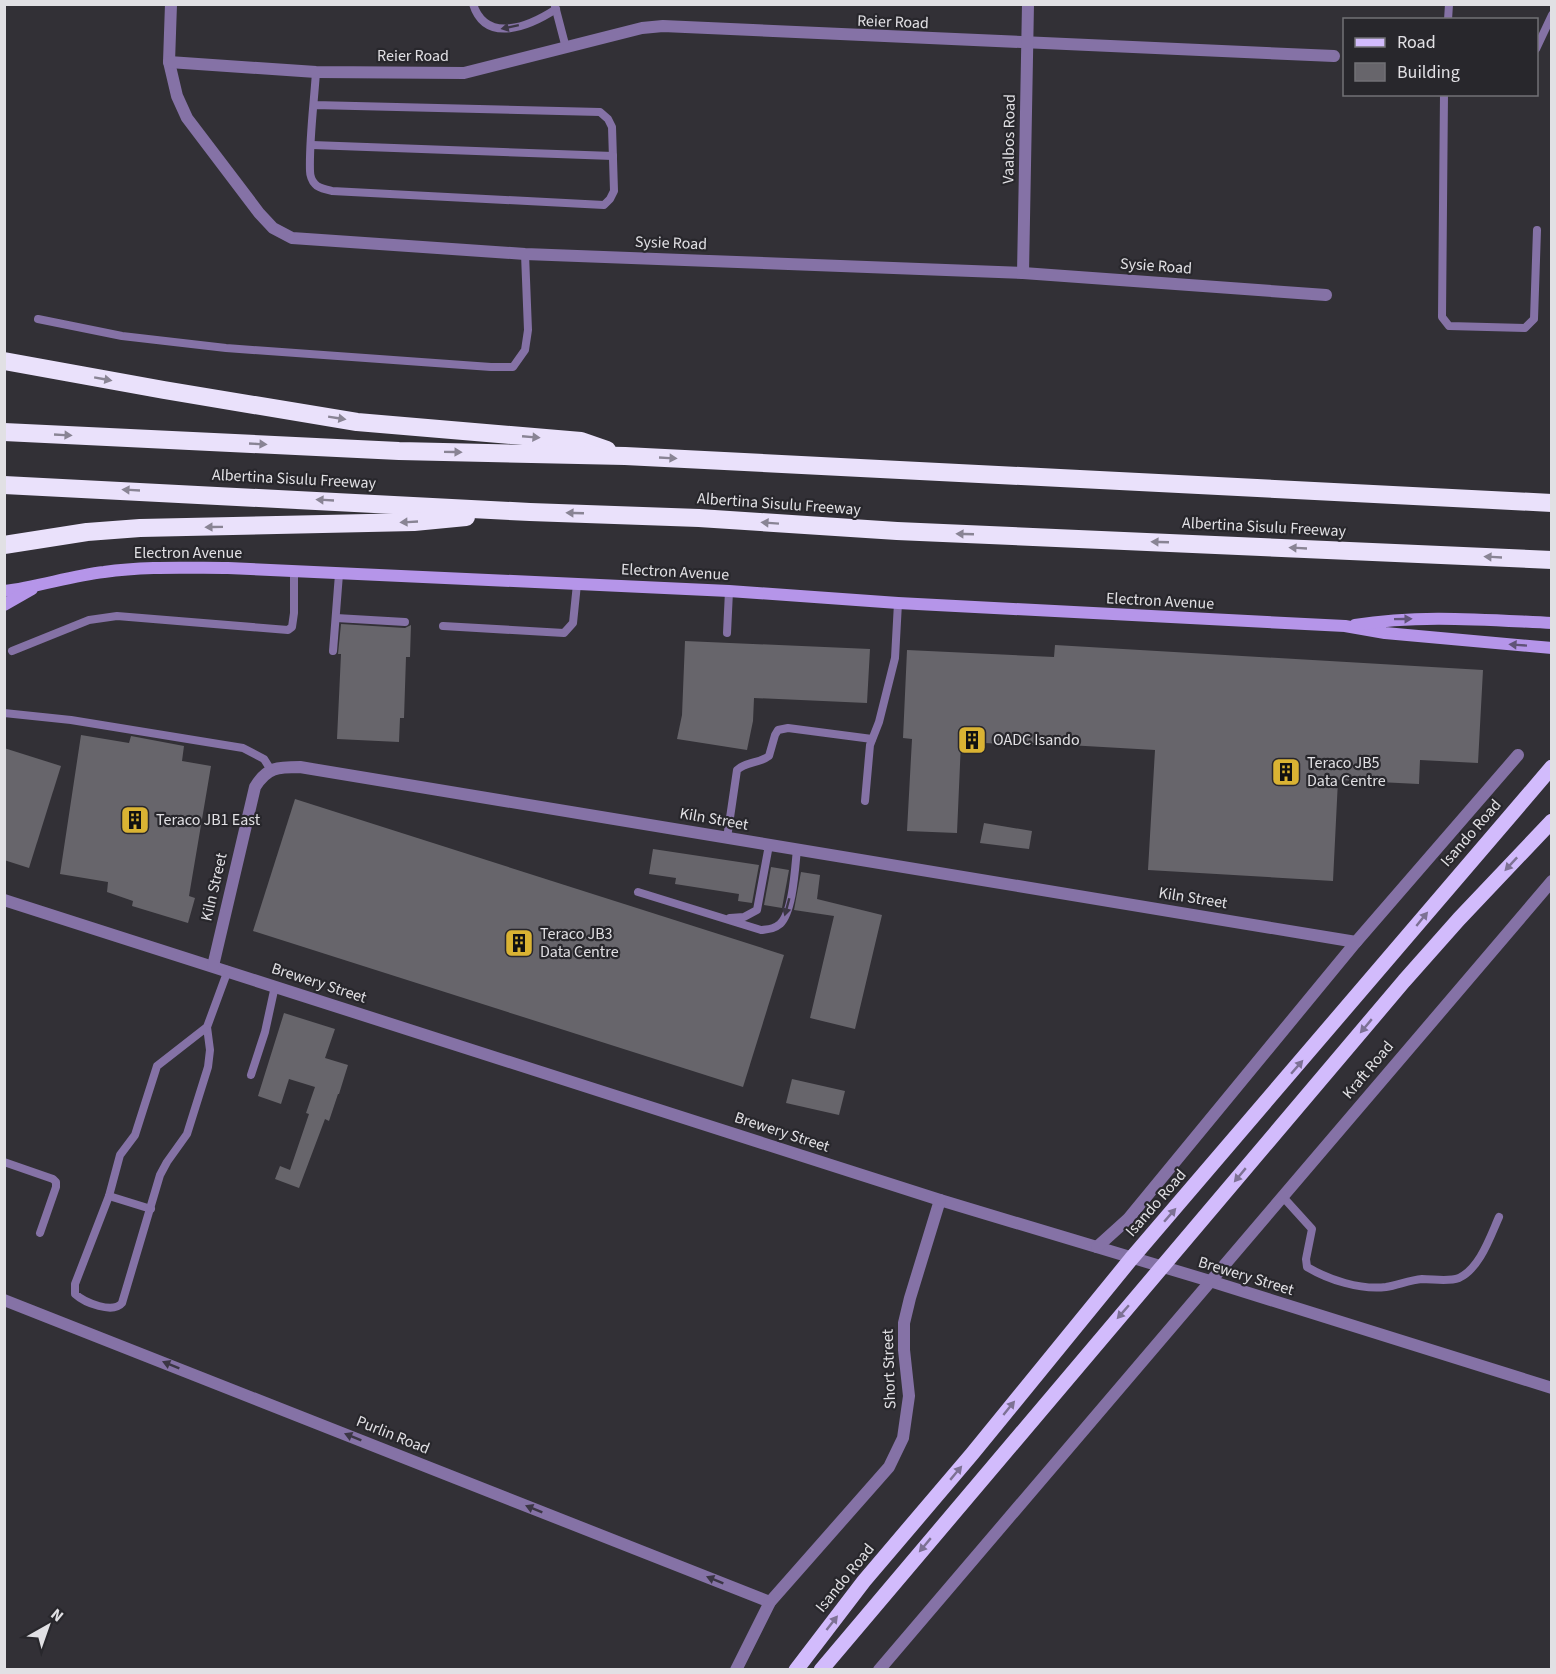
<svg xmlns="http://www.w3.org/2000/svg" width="1556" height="1674" font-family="'Source Sans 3',sans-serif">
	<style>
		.building { fill: #67656b }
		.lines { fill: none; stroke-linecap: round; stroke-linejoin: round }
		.service { stroke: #8572a6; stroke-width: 8 }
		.minor { stroke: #8572a6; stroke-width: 12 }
		.secondary { stroke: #b595e9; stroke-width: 12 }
		.primary { stroke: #d2bbfc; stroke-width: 15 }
		.motorway { stroke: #eae1fb; stroke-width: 18 }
		.oneway { fill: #3b3644 }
		.oneway2 { fill: #898494 }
		.oneway3 { fill: #605378 }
		.oneway4 { fill: #7d7194 }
		.labels { text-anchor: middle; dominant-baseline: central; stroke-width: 4.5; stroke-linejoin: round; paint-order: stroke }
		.street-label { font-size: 16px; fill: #e1e0e4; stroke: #28272c }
		.poi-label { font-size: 16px; fill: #e1e0e4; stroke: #28272c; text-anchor: start }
	</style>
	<rect width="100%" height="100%" fill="#323036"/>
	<g class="building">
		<path d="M 341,624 L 405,628 L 411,625 L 410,657 L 406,657 L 404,718 L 400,718 L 399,742 L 337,739 L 341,654 L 338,654 Z"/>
		<path d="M 685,641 L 870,649 L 867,703 L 754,698 L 753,721 L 747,750 L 677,739 L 682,715 Z"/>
		<path d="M 1055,645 L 1483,670 L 1478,763 L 1420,760 L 1419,784 L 1338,780 L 1333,881 L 1148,870 L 1155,750 L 1033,743 L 1033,745 L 961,742 L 957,833 L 907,831 L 912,739 L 903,738 L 907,650 L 1054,657 Z"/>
		<path d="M 81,735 L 129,743 L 131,736 L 184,746 L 182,761 L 211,766 L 189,896 L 195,898 L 188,923 L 132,906 L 133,901 L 107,892 L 108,882 L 60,874 Z"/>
		<path d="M 4,748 L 61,766 L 29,868 L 4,860 Z"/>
		<path d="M 295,799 L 784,955 L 743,1087 L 253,931 Z"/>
		<path d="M 984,823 L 1032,831 L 1029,849 L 980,843 Z"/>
		<path d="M 653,849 L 759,865 L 752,903 L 738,901 L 739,894 L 675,884 L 676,878 L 649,874 Z"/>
		<path d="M 771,867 L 789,870 L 782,908 L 764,905 Z"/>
		<path d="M 801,872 L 820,875 L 817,899 L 882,915 L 855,1029 L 810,1018 L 834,916 L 794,910 Z"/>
		<path d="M 284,1013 L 335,1029 L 325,1058 L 348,1065 L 339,1094 L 338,1094 L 329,1121 L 325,1119 L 299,1188 L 275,1179 L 280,1166 L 290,1170 L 309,1114 L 306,1113 L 315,1087 L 289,1079 L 281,1104 L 258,1096 Z"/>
		<path d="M 792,1079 L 845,1091 L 839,1115 L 786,1103 Z"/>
	</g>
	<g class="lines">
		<g class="service">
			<path d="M 473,4 C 486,45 530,26 556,9"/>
			<path d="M 555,6 L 566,48"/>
			<path d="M 1448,20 L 1449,4"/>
			<path d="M 1536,49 L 1552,15"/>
			<path d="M 1444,94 L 1442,317 L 1449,326 L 1525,328 L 1534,319 L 1537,230"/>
			<path d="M 314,105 L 600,112 L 608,119 L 612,127 L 614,191 L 610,199 L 604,205 L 332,191 C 326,189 319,189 315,184 C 312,181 310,175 310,171 C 309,141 314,103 316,72"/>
			<path d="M 312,145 L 613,156"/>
			<path d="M 38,319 L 122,336 L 226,348 L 491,367 L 513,367 L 525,350 L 528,330 L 525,254"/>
			<path d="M 336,618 L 405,622"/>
			<path d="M 443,626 L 564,633 L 573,623 L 577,584"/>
			<path d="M 727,633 L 729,591"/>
			<path d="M 12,651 L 89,620 L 117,616 L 288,630 L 292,627 L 294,613 L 294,571"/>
			<path d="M 333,651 L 339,574"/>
			<path d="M 4,713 L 71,720 L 243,748 L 264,759 L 271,770"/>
			<path d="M 865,801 L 870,745 L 879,722 L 895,658 L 898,603"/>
			<path d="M 727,838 L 737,770 C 746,761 759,764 769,756 L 775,735 L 778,730 L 788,728 L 872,739"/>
			<path d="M 638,892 L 761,930 C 769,929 774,929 780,924 C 793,912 795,868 797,849"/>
			<path d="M 730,918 L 744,917 L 757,910 L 769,845"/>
			<path d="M 207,1027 L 210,1050 L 208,1067 L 187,1134 L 167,1162 L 160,1175 L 122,1303 C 113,1314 85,1303 75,1294 L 75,1284 L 109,1196 L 120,1155 L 135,1135 L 157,1066 L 207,1027 L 228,970"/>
			<path d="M 251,1075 L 265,1032 L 275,986"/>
			<path d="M 4,1162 L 53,1179 L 56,1182 L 56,1187 L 40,1233"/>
			<path d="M 109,1196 L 151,1209"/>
			<path d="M 1283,1197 L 1312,1229 L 1306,1259 L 1307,1267 C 1329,1280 1360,1290 1386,1287 C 1398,1285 1410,1280 1422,1279 C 1434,1279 1448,1282 1459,1278 C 1480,1268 1490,1237 1499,1217"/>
		</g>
		<g class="minor">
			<path d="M 171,4 L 169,62 L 177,96 L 187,118 L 259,213 L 273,228 L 292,238 L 525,254 L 1023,273 L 1326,295"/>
			<path d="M 169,62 L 316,72 L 464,73 L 642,28 L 663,26 C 887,38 1111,46 1334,56"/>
			<path d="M 1023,273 L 1028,4"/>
			<path d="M 4,900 L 940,1200 L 1210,1281 L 1552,1388"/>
			<path d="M 213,966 L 255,787 C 267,767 278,767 300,767 L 1356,942"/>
			<path d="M 1097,1247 L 1128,1219 L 1356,942 L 1518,755"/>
			<path d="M 4,1300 L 770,1602"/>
			<path d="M 736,1670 L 770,1602 L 889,1467 L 903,1438 L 909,1396 L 904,1350 L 904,1323 L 910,1298 L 940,1200"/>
			<path d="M 879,1670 L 1552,881"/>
		</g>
		<g class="secondary">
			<path d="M 4,591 C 38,587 70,576 104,572 C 145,566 187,568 228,568 L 729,591 L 898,603 L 1345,626 L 1385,633 L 1552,648"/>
			<path d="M 4,605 L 32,589"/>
			<path d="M 1355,625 C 1419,614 1486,620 1552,623"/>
		</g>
		<g class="primary">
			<path d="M 796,1670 L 864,1581 L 972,1454 L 1131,1259 L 1552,767"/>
			<path d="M 821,1670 L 1404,981 L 1459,919 L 1552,821"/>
		</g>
		<g class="motorway">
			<path d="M 4,361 L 164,390 L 357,422 L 581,441 L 607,450"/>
			<path d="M 4,432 L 399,451 L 625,456 L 1552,503"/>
			<path d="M 4,485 L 530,512 L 699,518 L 897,531 L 1552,560"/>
			<path d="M 4,545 L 87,532 L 140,528 L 414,522 L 466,517"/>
		</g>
	</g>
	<defs><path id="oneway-solid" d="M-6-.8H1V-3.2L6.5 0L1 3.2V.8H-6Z" transform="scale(1.5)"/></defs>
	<g class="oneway">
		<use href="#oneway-solid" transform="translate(510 27) rotate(168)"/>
		<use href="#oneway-solid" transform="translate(787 907) rotate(105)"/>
		<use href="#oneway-solid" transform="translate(171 1365) rotate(-158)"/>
		<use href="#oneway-solid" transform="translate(353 1437) rotate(-158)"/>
		<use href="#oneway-solid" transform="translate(534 1509) rotate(-158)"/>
		<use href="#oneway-solid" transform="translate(715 1580) rotate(-158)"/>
	</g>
	<g class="oneway2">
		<use href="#oneway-solid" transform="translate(103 379) rotate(10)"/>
		<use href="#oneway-solid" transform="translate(337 418) rotate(9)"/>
		<use href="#oneway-solid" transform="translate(63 435) rotate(3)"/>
		<use href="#oneway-solid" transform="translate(531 437) rotate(5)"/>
		<use href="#oneway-solid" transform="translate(258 444) rotate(3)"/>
		<use href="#oneway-solid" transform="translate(453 452) rotate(1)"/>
		<use href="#oneway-solid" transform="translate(668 458) rotate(3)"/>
		<use href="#oneway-solid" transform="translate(131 490) rotate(-177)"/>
		<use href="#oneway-solid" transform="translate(325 500) rotate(-177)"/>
		<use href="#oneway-solid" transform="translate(575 513) rotate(-178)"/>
		<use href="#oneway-solid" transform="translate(409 522) rotate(177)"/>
		<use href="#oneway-solid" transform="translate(770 523) rotate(-176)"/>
		<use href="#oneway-solid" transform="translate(214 527) rotate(179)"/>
		<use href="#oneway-solid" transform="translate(965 534) rotate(-178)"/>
		<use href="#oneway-solid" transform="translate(1160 542) rotate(-178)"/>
		<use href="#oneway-solid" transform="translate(1298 548) rotate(-177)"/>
		<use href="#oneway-solid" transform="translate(1493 557) rotate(-177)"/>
	</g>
	<g class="oneway3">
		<use href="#oneway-solid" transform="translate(1403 619) rotate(-1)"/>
		<use href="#oneway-solid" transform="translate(1518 645) rotate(-176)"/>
	</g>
	<g class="oneway4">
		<use href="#oneway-solid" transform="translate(1511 864) rotate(133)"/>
		<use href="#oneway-solid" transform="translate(1422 919) rotate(-51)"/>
		<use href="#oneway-solid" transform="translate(1366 1026) rotate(130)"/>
		<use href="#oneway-solid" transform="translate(1297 1067) rotate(-49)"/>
		<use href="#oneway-solid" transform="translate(1240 1175) rotate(130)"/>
		<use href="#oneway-solid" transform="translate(1170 1215) rotate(-49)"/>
		<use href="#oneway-solid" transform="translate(1123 1312) rotate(131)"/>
		<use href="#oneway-solid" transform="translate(1009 1408) rotate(-51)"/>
		<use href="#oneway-solid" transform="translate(956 1473) rotate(-50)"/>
		<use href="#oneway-solid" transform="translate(925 1545) rotate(130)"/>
		<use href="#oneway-solid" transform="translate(832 1623) rotate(-52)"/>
	</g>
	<defs>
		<g id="building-square" transform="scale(1.5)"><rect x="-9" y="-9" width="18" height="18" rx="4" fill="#dab333" stroke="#28272c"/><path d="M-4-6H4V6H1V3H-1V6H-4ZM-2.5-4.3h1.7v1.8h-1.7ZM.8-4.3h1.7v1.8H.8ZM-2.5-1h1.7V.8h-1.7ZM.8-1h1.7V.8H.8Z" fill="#111"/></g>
	</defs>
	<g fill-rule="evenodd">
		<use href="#building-square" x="972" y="740"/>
		<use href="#building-square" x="1286" y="772"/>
		<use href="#building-square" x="135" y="820"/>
		<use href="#building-square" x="519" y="943"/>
	</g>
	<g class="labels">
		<g class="street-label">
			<text transform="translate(893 22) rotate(2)">Reier Road</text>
			<text x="413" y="56">Reier Road</text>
			<text transform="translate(1009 139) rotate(-89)">Vaalbos Road</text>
			<text transform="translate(671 243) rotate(2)">Sysie Road</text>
			<text transform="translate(1156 266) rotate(4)">Sysie Road</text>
			<text transform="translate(294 479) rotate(3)">Albertina Sisulu Freeway</text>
			<text transform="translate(779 504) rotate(4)">Albertina Sisulu Freeway</text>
			<text transform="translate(1264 527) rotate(3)">Albertina Sisulu Freeway</text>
			<text x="188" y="553">Electron Avenue</text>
			<text transform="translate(675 572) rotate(3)">Electron Avenue</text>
			<text transform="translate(1160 601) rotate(3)">Electron Avenue</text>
			<text transform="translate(714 819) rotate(10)">Kiln Street</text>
			<text transform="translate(1471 833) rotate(-49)">Isando Road</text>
			<text transform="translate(214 887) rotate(-77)">Kiln Street</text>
			<text transform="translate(1193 898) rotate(9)">Kiln Street</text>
			<text transform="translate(319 983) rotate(18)">Brewery Street</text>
			<text transform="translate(1368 1070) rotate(-50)">Kraft Road</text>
			<text transform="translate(782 1132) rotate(18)">Brewery Street</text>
			<text transform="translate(1156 1203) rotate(-49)">Isando Road</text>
			<text transform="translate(1246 1276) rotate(17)">Brewery Street</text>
			<text transform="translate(889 1369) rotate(-92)">Short Street</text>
			<text transform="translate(393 1435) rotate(22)">Purlin Road</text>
			<text transform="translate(845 1578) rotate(-51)">Isando Road</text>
		</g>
		<g class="poi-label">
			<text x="993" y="740">OADC Isando</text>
			<text x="1307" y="763">Teraco JB5<tspan x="1307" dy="18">Data Centre</tspan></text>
			<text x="156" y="820">Teraco JB1 East</text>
			<text x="540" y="934">Teraco JB3<tspan x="540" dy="18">Data Centre</tspan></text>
		</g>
	</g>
	<rect width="1556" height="1674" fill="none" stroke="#e1e0e4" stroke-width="12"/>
	<rect x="1343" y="18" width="195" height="78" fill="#28272c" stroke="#727176" stroke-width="1.5"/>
	<rect x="1355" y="38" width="30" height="9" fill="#d2bbfc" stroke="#727176" stroke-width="1.5"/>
	<text x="1397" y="48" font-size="18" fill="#e1e0e4">Road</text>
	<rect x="1355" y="63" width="30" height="18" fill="#67656b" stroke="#727176" stroke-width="1.5"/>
	<text x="1397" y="78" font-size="18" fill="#e1e0e4">Building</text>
	<g transform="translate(48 1626) rotate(40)" stroke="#28272c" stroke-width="4.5" paint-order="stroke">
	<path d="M0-4.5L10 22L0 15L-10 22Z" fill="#e1e0e4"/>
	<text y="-9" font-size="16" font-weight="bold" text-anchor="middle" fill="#e1e0e4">N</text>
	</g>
</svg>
